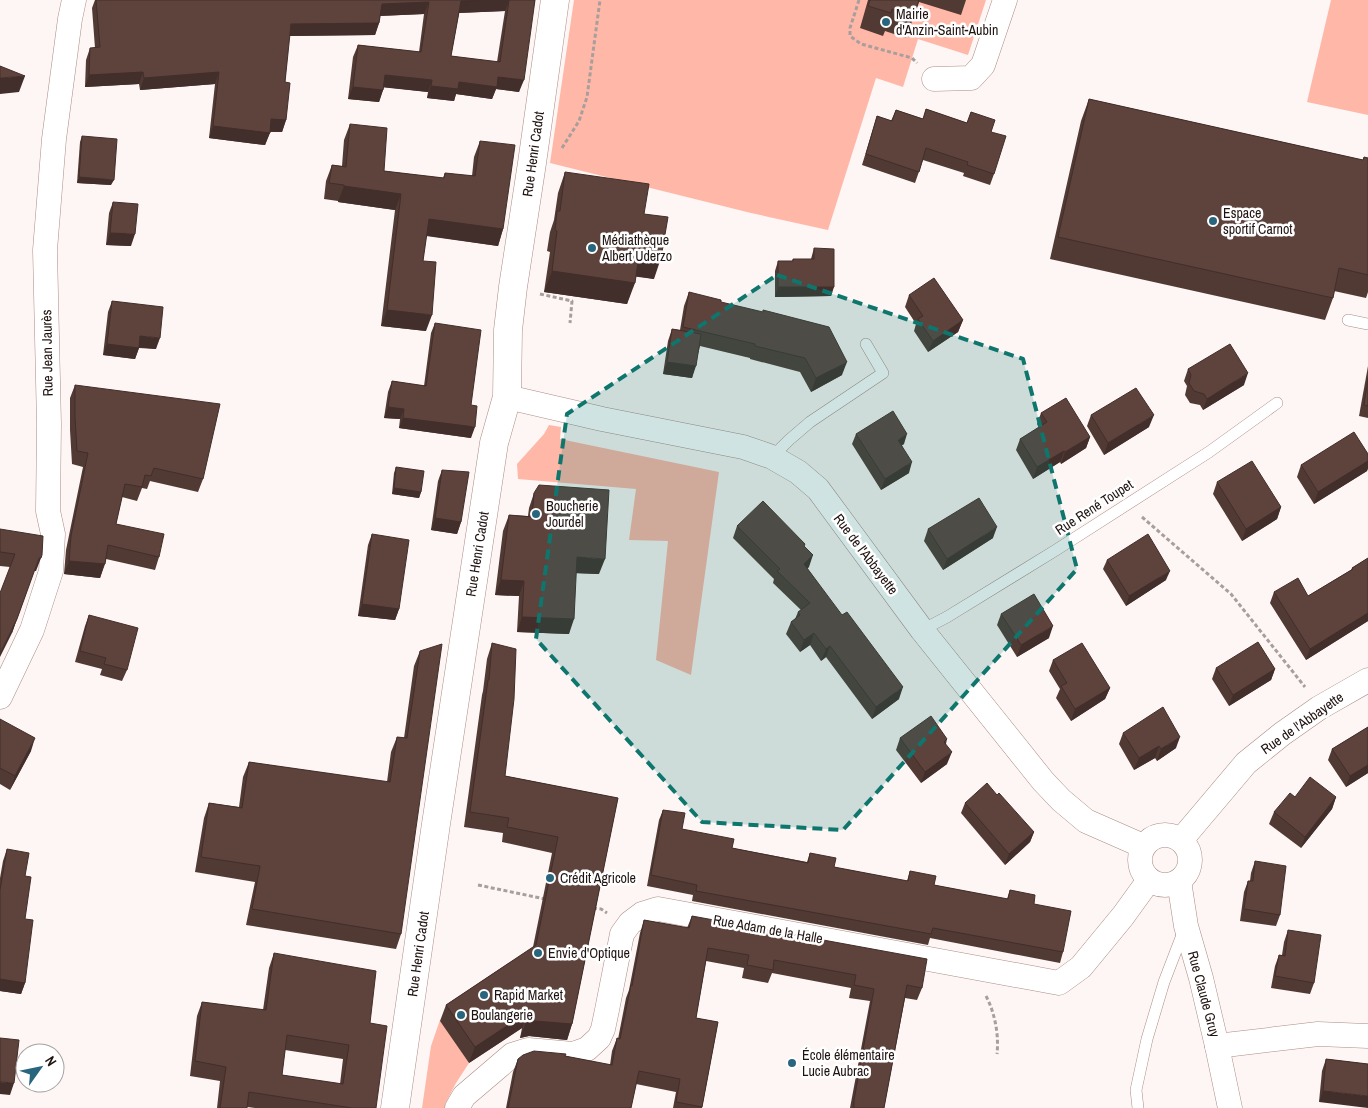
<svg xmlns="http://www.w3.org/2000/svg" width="1368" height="1108" font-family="'Archivo Narrow',sans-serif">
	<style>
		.green { fill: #ffb7a7 }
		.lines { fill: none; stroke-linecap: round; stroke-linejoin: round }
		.service-casing { stroke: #ac8c85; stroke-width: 12 }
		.minor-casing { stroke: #ac8c85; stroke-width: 25 }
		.secondary-casing { stroke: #ac8c85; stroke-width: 29 }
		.path { stroke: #a89f9d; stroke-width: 3; stroke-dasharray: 4 2.5; stroke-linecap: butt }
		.service { stroke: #fff; stroke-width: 11 }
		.minor { stroke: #fff; stroke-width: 24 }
		.secondary { stroke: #fff; stroke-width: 28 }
		.wall { fill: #513934; fill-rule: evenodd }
		.shaded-wall { fill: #422e2a }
		.building { fill: #5e423c; stroke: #422e2a; fill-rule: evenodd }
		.marked { fill: #0f766e; fill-opacity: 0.2; stroke: #0f766e; stroke-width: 4; stroke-dasharray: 10 6; stroke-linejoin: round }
		.poi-dot { fill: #29657d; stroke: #fff; stroke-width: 2 }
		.labels { text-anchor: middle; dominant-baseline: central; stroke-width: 5; stroke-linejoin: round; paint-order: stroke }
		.poi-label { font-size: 14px; fill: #1f1311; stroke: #fff; text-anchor: start }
		.street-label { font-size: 14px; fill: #1f1311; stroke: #fff }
	</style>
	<rect width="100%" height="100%" fill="#fdf6f4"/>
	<g class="green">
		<path d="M 574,0 L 986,0 L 968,55 L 918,39 L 903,87 L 876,78 L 828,230 L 751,213 L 550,163 Z"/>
		<path d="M 1331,0 L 1368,0 L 1368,115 L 1307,102 Z"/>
		<path d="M 549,425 L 561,427 L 560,439 L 719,472 L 691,675 L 656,660 L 668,541 L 629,540 L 636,489 L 518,479 L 517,464 L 544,434 Z"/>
		<path d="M 440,1020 L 469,1063 L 456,1083 L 445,1104 L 445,1108 L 422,1108 L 431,1046 Z"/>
	</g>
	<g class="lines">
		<g class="service-casing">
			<g id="service">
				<path d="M 1348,320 L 1368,324"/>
				<path d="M 772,457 L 789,440 L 810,422 L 883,373 L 866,344"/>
				<path d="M 922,630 L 947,617 L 1056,550 L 1209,452 L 1277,403"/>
				<path d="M 1138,1108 L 1136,1090 L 1147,1039 L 1164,982 L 1184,930"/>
			</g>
		</g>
		<g class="minor-casing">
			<g id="minor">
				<path d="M 934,79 L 971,78 L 983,65 L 1005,0"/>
				<path d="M 507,397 L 602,419 L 743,447 L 772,457 L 798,472 L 818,489 L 922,630 L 1043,781 L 1061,800 L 1086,821 L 1143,846"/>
				<path d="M 0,697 L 32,630 L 51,571 L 53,534 L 48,511 L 49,424 L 45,250 L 54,139 L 70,19 L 74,0"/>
				<circle cx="1165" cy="860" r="25"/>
				<path d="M 1181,840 L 1246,763 L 1282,734 L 1319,708 L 1368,680"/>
				<path d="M 1179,881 L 1186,926 L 1201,978 L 1217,1046 L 1230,1108"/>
				<path d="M 1217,1046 L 1318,1034 L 1368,1036"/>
				<path d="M 457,1108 L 464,1096 L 512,1055 L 528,1050 L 573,1054 L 587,1049 L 599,1038 L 603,1029 L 607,1010 L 622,934 L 630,923 L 642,914 L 658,909 L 1059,983 L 1081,967 L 1123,916 L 1149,880"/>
			</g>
		</g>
		<g class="secondary-casing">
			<path id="secondary" d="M 395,1108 L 436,824 L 489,476 L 494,443 L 507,397 L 508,330 L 513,287 L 532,163 L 555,0"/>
		</g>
		<g class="path">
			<path d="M 859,0 L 850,28 L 850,36 L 861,44 L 912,58 L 917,63"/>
			<path d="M 562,148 L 579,121 L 587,97 L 600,0"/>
			<path d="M 540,294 L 572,301 L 570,323"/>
			<path d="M 1142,517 L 1231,594 L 1305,687"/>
			<path d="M 478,885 L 545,899"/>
			<path d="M 593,908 L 601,909 L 607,913"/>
			<path d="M 986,996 C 995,1013 999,1035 997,1054"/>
		</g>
		<use href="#service" class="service"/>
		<use href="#minor" class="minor"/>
		<use href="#secondary" class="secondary"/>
	</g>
	<g class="wall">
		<path d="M 95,0 L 535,0 L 519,92 L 496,89 L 492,99 L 456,94 L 454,101 L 427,98 L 428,92 L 384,87 L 379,102 L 348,99 L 353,57 L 358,45 L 419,52 L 424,14 L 380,16 L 379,23 L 375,35 L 289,36 L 285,82 L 286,120 L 282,132 L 270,132 L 265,145 L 209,138 L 215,84 L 140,90 L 139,84 L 85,87 L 86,60 L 90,48 L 95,48 L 92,8 ZM 505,11 L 497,62 L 451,56 L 459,13 Z"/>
		<path d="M 868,0 L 966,0 L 961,15 L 919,2 L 906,38 L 885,31 L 883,36 L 860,28 Z"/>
		<path d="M 1089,99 L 1363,160 L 1364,157 L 1368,158 L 1368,292 L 1366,298 L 1334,291 L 1333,298 L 1325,320 L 1050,259 L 1081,121 Z"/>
		<path d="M 926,109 L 967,123 L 971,112 L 991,132 L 994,174 L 990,185 L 963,176 L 964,173 L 923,160 L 915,183 L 862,165 L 877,116 L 891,121 L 896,110 L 923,119 Z"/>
		<path d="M 350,124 L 384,171 L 443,178 L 445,173 L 472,176 L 474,157 L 480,141 L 503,229 L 498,246 L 426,236 L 423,261 L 426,331 L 381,326 L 395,210 L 338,202 L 338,201 L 324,199 L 326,181 L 332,165 L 342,166 L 344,140 Z"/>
		<path d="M 82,136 L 111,185 L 77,183 L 80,142 Z"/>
		<path d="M 565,172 L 644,214 L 654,279 L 636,276 L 627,304 L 544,292 L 550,252 L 547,251 L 550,232 L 554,220 L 558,193 Z"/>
		<path d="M 113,202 L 131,246 L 106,245 L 109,213 Z"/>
		<path d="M 814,248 L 831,296 L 775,297 L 775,271 L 778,261 L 792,261 L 793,259 L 811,259 Z"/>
		<path d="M 689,292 L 842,375 L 811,392 L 800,372 L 750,359 L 750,358 L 700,346 L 692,378 L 663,374 L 668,341 L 672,329 L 680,330 L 684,306 Z"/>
		<path d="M 909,295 L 963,320 L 958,332 L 928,352 L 914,331 L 916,324 L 905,307 Z"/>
		<path d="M 112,301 L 156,349 L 139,348 L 135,359 L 103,355 L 108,312 Z"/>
		<path d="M 435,323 L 471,405 L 471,438 L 399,428 L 400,419 L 384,418 L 388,392 L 392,381 L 424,386 L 431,333 Z"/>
		<path d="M 1368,366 L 1368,418 L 1359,416 Z"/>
		<path d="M 1188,369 L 1244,385 L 1203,410 L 1200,405 L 1190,403 L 1185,395 L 1187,386 L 1184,381 Z"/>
		<path d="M 75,385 L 203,479 L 198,492 L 150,481 L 147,489 L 142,488 L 137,501 L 122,497 L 116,524 L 159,557 L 155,570 L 106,559 L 100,578 L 64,574 L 66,550 L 83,467 L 72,464 L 70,430 L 70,398 Z"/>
		<path d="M 1041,413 L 1090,437 L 1086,448 L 1061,464 L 1060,462 L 1033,479 L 1016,450 L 1020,439 L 1039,428 L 1037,424 Z"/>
		<path d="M 1091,415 L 1149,427 L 1104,455 L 1087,426 Z"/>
		<path d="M 856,434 L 904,444 L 902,445 L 909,473 L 881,490 L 852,444 Z"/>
		<path d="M 1368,454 L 1368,468 L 1367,471 L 1314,504 L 1297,477 L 1301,465 Z"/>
		<path d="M 396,467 L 421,492 L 419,498 L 392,494 L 394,473 Z"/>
		<path d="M 442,470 L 461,522 L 457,534 L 431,530 L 438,481 Z"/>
		<path d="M 1217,482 L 1281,507 L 1277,519 L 1242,541 L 1213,494 Z"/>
		<path d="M 534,493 L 599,574 L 576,573 L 569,634 L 517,632 L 519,596 L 495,595 L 503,531 L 509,515 L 528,516 L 529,508 Z"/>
		<path d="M 737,526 L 805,544 L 804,546 L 809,567 L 807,568 L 899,699 L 872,719 L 826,657 L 821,661 L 810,645 L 800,652 L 786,634 L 791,622 L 795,619 L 798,612 L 801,610 L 773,583 L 774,579 L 733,538 Z"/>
		<path d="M 0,529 L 36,571 L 34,571 L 12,633 L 10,567 L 0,566 Z"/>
		<path d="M 928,529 L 993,538 L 943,570 L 924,541 Z"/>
		<path d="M 372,534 L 399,609 L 395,620 L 358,616 L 368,545 Z"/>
		<path d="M 1368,558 L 1368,621 L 1306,660 L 1270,603 L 1274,592 L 1308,596 L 1351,570 L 1352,568 Z"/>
		<path d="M 1107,560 L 1166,580 L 1126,606 L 1103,569 Z"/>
		<path d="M 1001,614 L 1049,638 L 1017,657 L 997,625 Z"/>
		<path d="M 89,615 L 127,670 L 122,681 L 100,675 L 102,669 L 75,662 L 85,626 Z"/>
		<path d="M 492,643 L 505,776 L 618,798 L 572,1024 L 567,1040 L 529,1036 L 520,1038 L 522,1028 L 469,1063 L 440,1021 L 446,1005 L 533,947 L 552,853 L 502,842 L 503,833 L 464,827 L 482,695 L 483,691 L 487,659 Z"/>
		<path d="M 420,651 L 401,934 L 396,949 L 246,925 L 255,882 L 195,872 L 204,818 L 209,803 L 239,807 L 243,777 L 249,762 L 387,782 L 391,752 L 397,737 L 404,738 L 414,666 Z"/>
		<path d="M 1053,660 L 1110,688 L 1105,699 L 1071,721 L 1056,698 L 1060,689 L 1049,671 Z"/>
		<path d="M 1216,668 L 1275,669 L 1271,680 L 1229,706 L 1212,679 Z"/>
		<path d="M 0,719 L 31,751 L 10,790 L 0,784 Z"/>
		<path d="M 1368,727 L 1368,773 L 1346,787 L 1328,760 L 1332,749 Z"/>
		<path d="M 1123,733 L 1176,748 L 1157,761 L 1155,758 L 1134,770 L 1119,744 Z"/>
		<path d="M 900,738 L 947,739 L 946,744 L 947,764 L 921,783 L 896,750 Z"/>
		<path d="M 997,795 L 1034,832 L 1030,842 L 1005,865 L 961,813 L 965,803 Z"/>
		<path d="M 1295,797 L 1336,797 L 1332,809 L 1301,848 L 1269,824 L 1274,812 Z"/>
		<path d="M 663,810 L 682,829 L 732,848 L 807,862 L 810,853 L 834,867 L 907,881 L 910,871 L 934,885 L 1007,899 L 1010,890 L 1034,904 L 1063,952 L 1060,963 L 930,938 L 928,945 L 692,901 L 693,895 L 647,886 L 659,820 Z"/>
		<path d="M 7,849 L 25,876 L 25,983 L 21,994 L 0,991 L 0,878 L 3,861 Z"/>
		<path d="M 1255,861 L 1280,915 L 1276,926 L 1240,921 L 1244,892 L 1248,881 L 1250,881 L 1251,873 Z"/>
		<path d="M 692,916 L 922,988 L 917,1000 L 905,998 L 884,1108 L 850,1108 L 870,1001 L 849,998 L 851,988 L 772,973 L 768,983 L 742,978 L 744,968 L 706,961 L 696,1018 L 718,1022 L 702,1108 L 673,1108 L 676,1092 L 636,1084 L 631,1108 L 506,1108 L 513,1072 L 518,1059 L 565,1056 L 610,1065 L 612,1051 L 617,1038 L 618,1039 L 626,998 L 629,990 L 640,933 L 644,920 L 687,928 Z"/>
		<path d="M 1288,930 L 1314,983 L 1310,994 L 1271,988 L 1275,966 L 1279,955 L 1282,955 L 1284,942 Z"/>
		<path d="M 274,953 L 370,1023 L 376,1108 L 255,1108 L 247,1107 L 247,1108 L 217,1108 L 220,1081 L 190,1076 L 197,1016 L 202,1002 L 263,1010 L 269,968 ZM 285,1050 L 343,1059 L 340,1084 L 282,1075 Z"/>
		<path d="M 1326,1059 L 1368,1064 L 1319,1102 L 1322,1071 Z"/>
	</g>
	<g class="shaded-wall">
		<path d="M 492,0 L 509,0 L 505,11 L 457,13 L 461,1 Z"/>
		<path d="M 429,2 L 424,14 L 377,16 L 382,4 Z"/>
		<path d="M 379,23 L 375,35 L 286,36 L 291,24 Z"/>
		<path d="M 143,72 L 139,84 L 85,87 L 89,75 Z"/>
		<path d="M 219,72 L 215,84 L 140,90 L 144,78 Z"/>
		<path d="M 385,75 L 432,80 L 428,92 L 380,87 Z"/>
		<path d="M 25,76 L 19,92 L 0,94 L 0,78 Z"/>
		<path d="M 498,77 L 524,80 L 519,92 L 496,89 L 492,99 L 456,94 L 454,101 L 427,98 L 431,86 Z"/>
		<path d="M 353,87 L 383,90 L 379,102 L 348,99 Z"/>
		<path d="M 271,119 L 286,120 L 282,132 L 267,131 Z"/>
		<path d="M 213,126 L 270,133 L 265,145 L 209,138 Z"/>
		<path d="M 79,177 L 114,180 L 111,185 L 77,183 Z"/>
		<path d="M 344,186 L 401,194 L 395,210 L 338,202 Z"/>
		<path d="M 429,219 L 503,229 L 498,246 L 423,235 Z"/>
		<path d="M 110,233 L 135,234 L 131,246 L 106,245 Z"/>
		<path d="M 639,255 L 661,258 L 654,279 L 631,276 Z"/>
		<path d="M 552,271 L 635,283 L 627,304 L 544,292 Z"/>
		<path d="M 778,287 L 834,287 L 831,296 L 775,297 Z"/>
		<path d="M 387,310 L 432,315 L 426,331 L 381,326 Z"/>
		<path d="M 963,320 L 958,332 L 928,352 L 933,341 Z"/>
		<path d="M 140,336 L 160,338 L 156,349 L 136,347 Z"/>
		<path d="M 107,344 L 139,348 L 135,359 L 103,355 Z"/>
		<path d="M 667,362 L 696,366 L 692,378 L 663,374 Z"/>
		<path d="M 847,362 L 842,375 L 811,392 L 816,378 Z"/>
		<path d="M 1248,373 L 1244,385 L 1203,410 L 1207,399 Z"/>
		<path d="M 388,407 L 404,409 L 400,419 L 384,418 Z"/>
		<path d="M 1154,415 L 1149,427 L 1104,455 L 1108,443 Z"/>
		<path d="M 403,418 L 475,427 L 471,438 L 399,428 Z"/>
		<path d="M 907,434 L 904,444 L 894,450 L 898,440 Z"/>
		<path d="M 1090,437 L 1086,448 L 1061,464 L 1065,452 Z"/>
		<path d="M 1064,451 L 1060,462 L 1033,479 L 1037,467 Z"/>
		<path d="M 1368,461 L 1368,468 L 1367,471 L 1314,504 L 1318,492 Z"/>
		<path d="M 912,462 L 909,473 L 881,490 L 885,479 Z"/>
		<path d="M 394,488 L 421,492 L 419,498 L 392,494 Z"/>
		<path d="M 1281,507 L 1277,519 L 1242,541 L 1246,529 Z"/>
		<path d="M 435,518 L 461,522 L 457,534 L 431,530 Z"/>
		<path d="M 997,527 L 993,538 L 943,570 L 947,559 Z"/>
		<path d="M 813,555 L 809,567 L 800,576 L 804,564 Z"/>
		<path d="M 577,557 L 605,559 L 599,574 L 571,573 Z"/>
		<path d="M 39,558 L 41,558 L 36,571 L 34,571 Z"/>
		<path d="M 69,561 L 105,564 L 100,578 L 64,574 Z"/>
		<path d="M 1170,571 L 1166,580 L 1126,606 L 1129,596 Z"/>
		<path d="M 501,580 L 524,581 L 519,596 L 495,595 Z"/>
		<path d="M 362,604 L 399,609 L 395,620 L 358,616 Z"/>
		<path d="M 1368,613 L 1368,621 L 1306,660 L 1310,649 Z"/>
		<path d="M 522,617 L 574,619 L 569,634 L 517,632 Z"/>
		<path d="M 17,619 L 12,633 L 0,657 L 0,653 Z"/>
		<path d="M 1053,626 L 1049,638 L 1017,657 L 1021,645 Z"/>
		<path d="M 814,633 L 810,645 L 800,652 L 804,640 Z"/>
		<path d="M 830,646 L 826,657 L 821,661 L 826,649 Z"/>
		<path d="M 1275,669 L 1271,680 L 1229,706 L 1233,695 Z"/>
		<path d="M 903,687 L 899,699 L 872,719 L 876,707 Z"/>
		<path d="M 1110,688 L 1105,699 L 1071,721 L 1075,709 Z"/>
		<path d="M 1180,737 L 1176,748 L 1157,761 L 1161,749 Z"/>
		<path d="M 35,738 L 31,751 L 10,790 L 15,776 Z"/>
		<path d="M 1159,746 L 1155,758 L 1134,770 L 1139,758 Z"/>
		<path d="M 952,752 L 947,764 L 921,783 L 925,772 Z"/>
		<path d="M 1368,765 L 1368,773 L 1346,787 L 1350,776 Z"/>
		<path d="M 1336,797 L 1332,809 L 1301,848 L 1305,837 Z"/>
		<path d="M 1034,832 L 1030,842 L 1005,865 L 1009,854 Z"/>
		<path d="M 0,979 L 25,983 L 21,994 L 0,991 Z"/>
		<path d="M 528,1012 L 522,1028 L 469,1063 L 475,1047 Z"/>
		<path d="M 535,1021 L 572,1024 L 567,1040 L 529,1036 L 520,1038 L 526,1022 Z"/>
		<path d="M 0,1082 L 14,1083 L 10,1095 L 0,1094 Z"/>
		<path d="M 1323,1091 L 1368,1096 L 1368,1108 L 1319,1102 Z"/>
	</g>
	<g class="building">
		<path d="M 96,0 L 492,0 L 461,1 L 451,56 L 500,62 L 509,0 L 535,0 L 524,80 L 498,77 L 497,87 L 459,82 L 458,89 L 431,86 L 432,80 L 385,75 L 383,90 L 353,87 L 358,45 L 421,52 L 429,2 L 382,4 L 379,23 L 291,24 L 285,82 L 290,83 L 286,120 L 271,119 L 270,133 L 213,126 L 219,72 L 144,78 L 143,72 L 89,75 L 90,48 L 100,47 Z"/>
		<path d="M 870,0 L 919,0 L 914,16 L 892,9 L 891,13 L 868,6 Z"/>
		<path d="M 0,66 L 25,76 L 0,78 Z"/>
		<path d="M 1089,99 L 1363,160 L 1364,157 L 1368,158 L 1368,275 L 1339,268 L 1333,298 L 1058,237 Z"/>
		<path d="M 926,109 L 967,123 L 971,112 L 995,120 L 991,132 L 1006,136 L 994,174 L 967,165 L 968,162 L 926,148 L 919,172 L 866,154 L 877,116 L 892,121 L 896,110 L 923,119 Z"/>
		<path d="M 350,124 L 387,128 L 384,171 L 444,178 L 445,173 L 475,176 L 480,141 L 515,145 L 503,229 L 429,219 L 423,261 L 436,262 L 432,315 L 387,310 L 401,194 L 344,186 L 344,185 L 329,183 L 332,165 L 346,167 Z"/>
		<path d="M 82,136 L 117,139 L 114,180 L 79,177 Z"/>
		<path d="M 565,172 L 649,184 L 644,214 L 668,217 L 661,258 L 639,255 L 635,283 L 552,271 L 557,231 L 555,230 L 557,211 L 560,211 Z"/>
		<path d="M 113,202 L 138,204 L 135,234 L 110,233 Z"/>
		<path d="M 814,248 L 834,249 L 834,287 L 778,287 L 778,261 L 793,261 L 793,259 L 814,259 Z"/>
		<path d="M 934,278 L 963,320 L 933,341 L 918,319 L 923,316 L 909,295 Z"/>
		<path d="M 689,292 L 721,300 L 721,302 L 763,312 L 763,310 L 829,327 L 847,362 L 816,378 L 805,358 L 755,346 L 755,344 L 683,327 Z"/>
		<path d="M 112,301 L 163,307 L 160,338 L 140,336 L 139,348 L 107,344 Z"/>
		<path d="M 435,323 L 481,330 L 471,405 L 477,406 L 475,427 L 403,418 L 404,409 L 388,407 L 392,381 L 426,386 Z"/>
		<path d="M 672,329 L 701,334 L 696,366 L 667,362 Z"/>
		<path d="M 1230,344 L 1248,373 L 1207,399 L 1204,394 L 1194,391 L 1189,383 L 1191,375 L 1188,369 Z"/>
		<path d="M 1368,378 L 1368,406 L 1364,405 Z"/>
		<path d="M 75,385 L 220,404 L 203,479 L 154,468 L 151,476 L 145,475 L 142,487 L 125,484 L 116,524 L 164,534 L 159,557 L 108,545 L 105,564 L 69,561 L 71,536 L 88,453 L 77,451 L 75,417 Z"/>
		<path d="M 1136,388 L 1154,415 L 1108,443 L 1091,415 Z"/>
		<path d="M 1066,398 L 1090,437 L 1065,452 L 1064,451 L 1037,467 L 1020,439 L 1047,422 L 1041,413 Z"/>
		<path d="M 893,411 L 907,434 L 898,440 L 912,462 L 885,479 L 856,434 Z"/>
		<path d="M 1354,432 L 1368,454 L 1368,461 L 1318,492 L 1301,465 Z"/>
		<path d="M 1252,461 L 1281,507 L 1246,529 L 1217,482 Z"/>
		<path d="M 396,467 L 424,471 L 421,492 L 394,488 Z"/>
		<path d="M 442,470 L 469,472 L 461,522 L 435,518 Z"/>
		<path d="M 539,485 L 609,490 L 605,559 L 577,557 L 574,619 L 522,617 L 524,581 L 501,580 L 509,515 L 532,517 L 534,493 Z"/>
		<path d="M 979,498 L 997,527 L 947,559 L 928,529 Z"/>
		<path d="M 763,501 L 805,544 L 804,546 L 813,555 L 804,564 L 842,615 L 847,612 L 903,687 L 876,707 L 830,646 L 826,649 L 814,633 L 804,640 L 791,622 L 800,615 L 798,612 L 810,603 L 777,571 L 780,569 L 737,526 Z"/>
		<path d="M 0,529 L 43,536 L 42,555 L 41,558 L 39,558 L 17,619 L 0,653 L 0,593 L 15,554 L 0,552 Z"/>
		<path d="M 372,534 L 409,540 L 399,609 L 362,604 Z"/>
		<path d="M 1148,534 L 1170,571 L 1129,596 L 1107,560 Z"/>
		<path d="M 1368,558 L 1368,613 L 1310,649 L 1274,592 L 1298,578 L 1308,596 L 1353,569 L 1352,568 Z"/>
		<path d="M 1034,594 L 1053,626 L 1021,645 L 1001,614 Z"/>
		<path d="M 89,615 L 138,628 L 127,670 L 104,664 L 106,658 L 80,651 Z"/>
		<path d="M 1258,642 L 1275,669 L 1233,695 L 1216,668 Z"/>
		<path d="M 492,643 L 516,649 L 514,699 L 505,776 L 618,798 L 572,1024 L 535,1021 L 526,1022 L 528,1012 L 475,1047 L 446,1005 L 536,945 L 558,837 L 507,827 L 509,818 L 470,812 L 488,680 L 489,680 Z"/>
		<path d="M 1082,643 L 1110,688 L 1075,709 L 1061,686 L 1067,683 L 1053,660 Z"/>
		<path d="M 442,644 L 401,934 L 252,909 L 260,866 L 201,857 L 209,803 L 242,808 L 249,762 L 390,782 L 397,737 L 407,738 L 420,651 Z"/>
		<path d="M 1163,707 L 1180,737 L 1161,749 L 1159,746 L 1139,758 L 1123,733 Z"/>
		<path d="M 931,716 L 947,739 L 944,742 L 952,752 L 925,772 L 900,738 Z"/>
		<path d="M 0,719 L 35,738 L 15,776 L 0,768 Z"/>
		<path d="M 1368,727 L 1368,765 L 1350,776 L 1332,749 Z"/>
		<path d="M 1310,777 L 1336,797 L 1305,837 L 1274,812 L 1290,793 L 1295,797 Z"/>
		<path d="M 987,783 L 997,795 L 999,793 L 1034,832 L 1009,854 L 965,803 Z"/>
		<path d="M 663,810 L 685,813 L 682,829 L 734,839 L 732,848 L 808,863 L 810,853 L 836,858 L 834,867 L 908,881 L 910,871 L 936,876 L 934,885 L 1008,899 L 1010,890 L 1035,895 L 1034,904 L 1071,911 L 1063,952 L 933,928 L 931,934 L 696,891 L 697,885 L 651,875 Z"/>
		<path d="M 7,849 L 29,853 L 25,876 L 31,877 L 25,919 L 33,920 L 25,983 L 0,979 L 0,890 Z"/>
		<path d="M 1255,861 L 1286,866 L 1280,915 L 1244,909 L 1248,881 L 1253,881 Z"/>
		<path d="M 692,916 L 927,959 L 922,988 L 907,985 L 884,1108 L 854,1108 L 854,1100 L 874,989 L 854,985 L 856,975 L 774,960 L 773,970 L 747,965 L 749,955 L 708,948 L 696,1018 L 718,1022 L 702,1107 L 676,1102 L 680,1079 L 639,1071 L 631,1108 L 508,1108 L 518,1059 L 523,1055 L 534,1051 L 566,1054 L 565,1056 L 612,1065 L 617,1038 L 620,1039 L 631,985 L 632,986 L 644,920 L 689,928 Z"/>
		<path d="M 1288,930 L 1321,935 L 1314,983 L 1275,976 L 1279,955 L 1285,956 Z"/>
		<path d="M 274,953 L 376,971 L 370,1023 L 387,1026 L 376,1108 L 352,1108 L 249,1092 L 247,1108 L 220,1108 L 226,1067 L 195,1061 L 202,1002 L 266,1010 ZM 287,1035 L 349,1045 L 343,1084 L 282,1075 Z"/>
		<path d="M 0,1038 L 19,1040 L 14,1083 L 0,1082 Z"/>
		<path d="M 1326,1059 L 1368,1064 L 1368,1096 L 1323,1091 Z"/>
	</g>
	<path class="marked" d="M 777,275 L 1023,359 L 1077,569 L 843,830 L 702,822 L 536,639 L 567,414 Z"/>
	<g class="poi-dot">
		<circle cx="886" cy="22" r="5"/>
		<circle cx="1213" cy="221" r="5"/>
		<circle cx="592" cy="248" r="5"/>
		<circle cx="536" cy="514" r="5"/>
		<circle cx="550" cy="878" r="5"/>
		<circle cx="538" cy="953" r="5"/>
		<circle cx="484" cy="995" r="5"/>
		<circle cx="461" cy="1015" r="5"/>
		<circle cx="792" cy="1063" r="5"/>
	</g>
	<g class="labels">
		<g class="poi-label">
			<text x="896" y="14">Mairie<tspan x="896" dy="16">d'Anzin-Saint-Aubin</tspan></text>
			<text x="1223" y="213">Espace<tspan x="1223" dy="16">sportif Carnot</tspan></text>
			<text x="602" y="240">Médiathèque<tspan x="602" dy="16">Albert Uderzo</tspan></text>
			<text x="546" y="506">Boucherie<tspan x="546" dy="16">Jourdel</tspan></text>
			<text x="560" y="878">Crédit Agricole</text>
			<text x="548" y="953">Envie d'Optique</text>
			<text x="494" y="995">Rapid Market</text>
			<text x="471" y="1015">Boulangerie</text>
			<text x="802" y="1055">École élémentaire<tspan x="802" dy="16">Lucie Aubrac</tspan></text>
		</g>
		<g class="street-label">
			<text transform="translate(533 154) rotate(-82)">Rue Henri Cadot</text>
			<text transform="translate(47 353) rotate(-91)">Rue Jean Jaurès</text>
			<text transform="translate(1094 507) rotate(-33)">Rue René Toupet</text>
			<text transform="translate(477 554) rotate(-81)">Rue Henri Cadot</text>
			<text transform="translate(866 554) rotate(53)">Rue de l'Abbayette</text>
			<text transform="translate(1302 723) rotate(-35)">Rue de l'Abbayette</text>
			<text transform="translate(768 929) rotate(10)">Rue Adam de la Halle</text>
			<text transform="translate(418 954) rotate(-82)">Rue Henri Cadot</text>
			<text transform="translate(1204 994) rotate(75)">Rue Claude Gruy</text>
		</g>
	</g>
	<g transform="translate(40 1068) rotate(57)"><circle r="24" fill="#ffffff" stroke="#a5a1a0"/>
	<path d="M0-4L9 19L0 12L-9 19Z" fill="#29657d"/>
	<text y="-8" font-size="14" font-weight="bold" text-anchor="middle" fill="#1f1311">N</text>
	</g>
</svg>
